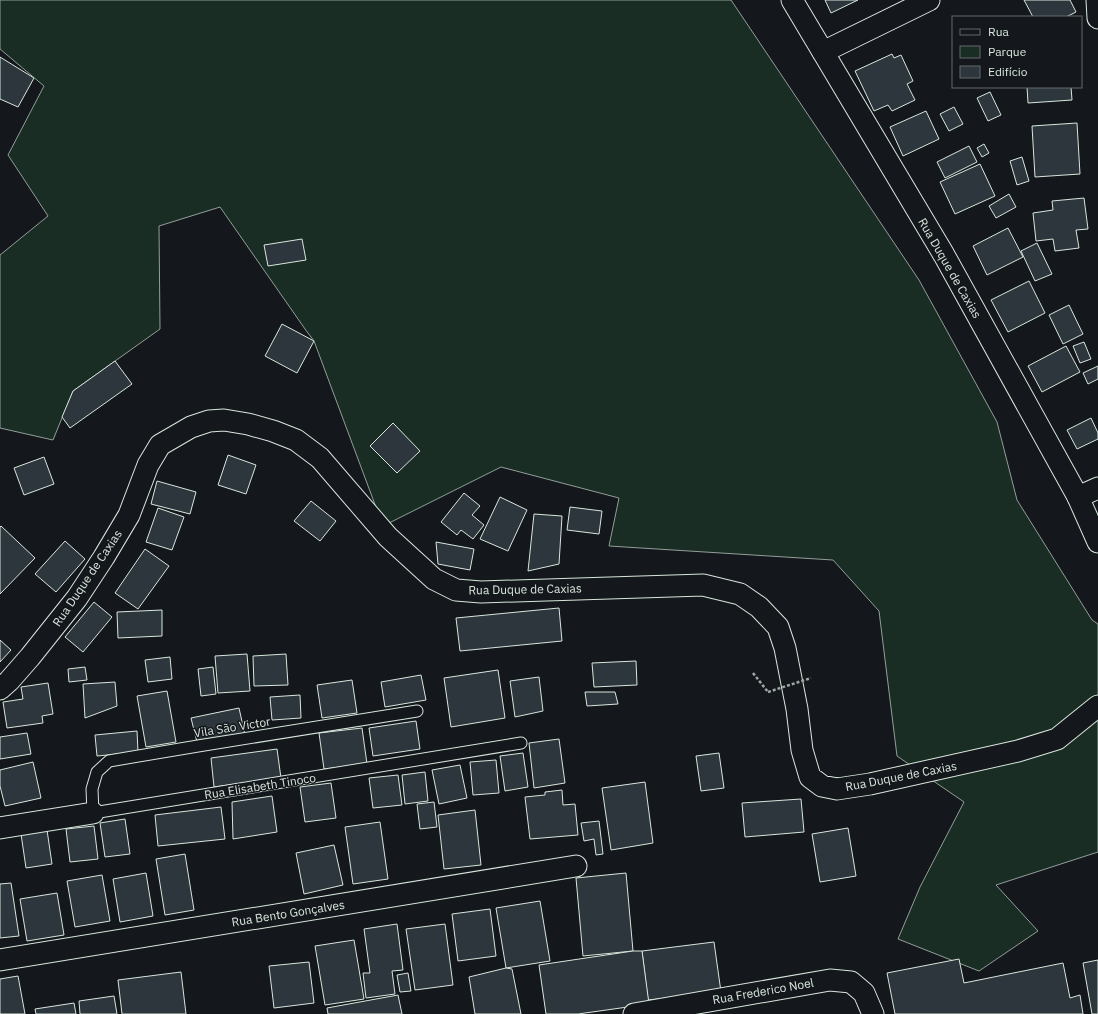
<svg xmlns="http://www.w3.org/2000/svg" width="1098" height="1014" font-family="'IBM Plex Sans',sans-serif">
	<style>
		.green { fill: #1a2d24; stroke: #939e99 }
		.building { fill: #2c363c; stroke: #d8e6dc }
		.lines { fill: none; stroke-linecap: round; stroke-linejoin: round }
		.lane-casing { stroke: #d8e6dc; stroke-width: 13 }
		.street-casing { stroke: #d8e6dc; stroke-width: 23 }
		.path { stroke: #9da8a2; stroke-width: 2.5; stroke-dasharray: 3 2; stroke-linecap: butt }
		.lane { stroke: #14181c; stroke-width: 11 }
		.street { stroke: #14181c; stroke-width: 21 }
		.path-bridge { stroke: #9da8a2; stroke-width: 2.5; stroke-dasharray: 3 2; stroke-linecap: butt }
		.labels { text-anchor: middle; dominant-baseline: central; stroke-width: 3; stroke-linejoin: round; paint-order: stroke }
		.street-label { font-size: 12px; fill: #d8e6dc; stroke: #14181c }
	</style>
	<rect width="100%" height="100%" fill="#14181c"/>
	<path class="green" d="M 0,0 L 731,0 L 919,280 L 997,422 L 1017,500 L 1092,620 L 1098,624 L 1098,852 L 996,885 L 1038,931 L 979,971 L 898,939 L 920,887 L 964,802 L 897,756 L 879,611 L 833,560 L 609,546 L 619,498 L 501,467 L 383,526 L 314,341 L 305,329 L 220,207 L 159,226 L 160,329 L 73,391 L 53,440 L 0,428 L 0,255 L 48,216 L 8,155 L 44,86 L 0,49 Z"/>
	<g class="building">
		<path d="M 825,0 L 858,0 L 831,13 Z"/>
		<path d="M 1024,0 L 1070,0 L 1076,12 L 1066,17 L 1033,17 Z"/>
		<path d="M 892,54 L 894,58 L 901,55 L 913,81 L 907,84 L 915,100 L 892,111 L 888,105 L 874,111 L 855,71 Z"/>
		<path d="M 0,57 L 34,78 L 18,107 L 0,99 Z"/>
		<path d="M 1027,87 L 1071,87 L 1072,100 L 1028,103 Z"/>
		<path d="M 990,92 L 1001,115 L 988,121 L 977,98 Z"/>
		<path d="M 954,107 L 963,124 L 949,131 L 940,114 Z"/>
		<path d="M 926,111 L 939,139 L 903,156 L 890,127 Z"/>
		<path d="M 1077,123 L 1080,174 L 1035,177 L 1032,126 Z"/>
		<path d="M 984,144 L 989,153 L 982,157 L 977,148 Z"/>
		<path d="M 969,146 L 977,162 L 945,178 L 937,162 Z"/>
		<path d="M 1022,157 L 1029,181 L 1017,185 L 1010,161 Z"/>
		<path d="M 980,164 L 995,196 L 955,214 L 940,182 Z"/>
		<path d="M 1009,194 L 1016,207 L 996,218 L 989,206 Z"/>
		<path d="M 1084,198 L 1088,229 L 1076,230 L 1079,248 L 1055,251 L 1053,239 L 1036,241 L 1033,213 L 1053,210 L 1052,201 Z"/>
		<path d="M 1008,228 L 1023,257 L 987,275 L 973,246 Z"/>
		<path d="M 302,239 L 306,260 L 268,266 L 264,245 Z"/>
		<path d="M 1037,243 L 1052,274 L 1035,281 L 1021,251 Z"/>
		<path d="M 1029,281 L 1045,313 L 1008,332 L 991,300 Z"/>
		<path d="M 1069,305 L 1083,334 L 1063,344 L 1049,315 Z"/>
		<path d="M 282,324 L 314,341 L 297,373 L 265,356 Z"/>
		<path d="M 1084,342 L 1091,359 L 1080,363 L 1073,346 Z"/>
		<path d="M 1066,346 L 1080,372 L 1042,392 L 1028,366 Z"/>
		<path d="M 115,361 L 132,384 L 70,428 L 62,417 L 73,391 Z"/>
		<path d="M 1098,366 L 1098,379 L 1088,384 L 1083,373 Z"/>
		<path d="M 1091,418 L 1098,433 L 1098,439 L 1077,449 L 1067,430 Z"/>
		<path d="M 393,423 L 420,451 L 397,473 L 370,446 Z"/>
		<path d="M 228,455 L 256,465 L 246,494 L 218,485 Z"/>
		<path d="M 44,457 L 54,484 L 24,495 L 14,468 Z"/>
		<path d="M 157,481 L 196,492 L 190,514 L 151,504 Z"/>
		<path d="M 464,493 L 480,506 L 472,515 L 484,525 L 473,539 L 461,530 L 457,535 L 441,522 Z"/>
		<path d="M 500,497 L 527,510 L 508,551 L 480,539 Z"/>
		<path d="M 311,501 L 336,521 L 320,541 L 294,521 Z"/>
		<path d="M 570,507 L 602,511 L 599,534 L 567,530 Z"/>
		<path d="M 158,508 L 184,517 L 172,550 L 146,542 Z"/>
		<path d="M 534,514 L 562,516 L 559,564 L 528,571 Z"/>
		<path d="M 1,526 L 35,558 L 0,594 L 0,527 Z"/>
		<path d="M 65,541 L 85,559 L 56,592 L 35,574 Z"/>
		<path d="M 436,542 L 474,549 L 470,570 L 438,564 Z"/>
		<path d="M 145,549 L 169,566 L 138,609 L 115,593 Z"/>
		<path d="M 94,602 L 112,617 L 83,652 L 65,637 Z"/>
		<path d="M 559,608 L 562,641 L 460,651 L 456,618 Z"/>
		<path d="M 162,610 L 162,636 L 118,638 L 117,612 Z"/>
		<path d="M 0,640 L 11,650 L 0,662 Z"/>
		<path d="M 247,654 L 250,691 L 218,693 L 215,656 Z"/>
		<path d="M 286,654 L 288,685 L 254,686 L 253,656 Z"/>
		<path d="M 170,657 L 172,679 L 148,682 L 145,660 Z"/>
		<path d="M 636,661 L 637,685 L 594,687 L 592,663 Z"/>
		<path d="M 85,667 L 87,680 L 69,682 L 68,669 Z"/>
		<path d="M 213,667 L 216,694 L 201,696 L 198,669 Z"/>
		<path d="M 498,670 L 505,718 L 451,727 L 444,678 Z"/>
		<path d="M 421,675 L 426,700 L 385,707 L 381,682 Z"/>
		<path d="M 539,677 L 543,711 L 515,717 L 510,681 Z"/>
		<path d="M 352,680 L 357,713 L 322,718 L 317,685 Z"/>
		<path d="M 115,682 L 117,706 L 85,718 L 83,684 Z"/>
		<path d="M 48,683 L 53,714 L 42,716 L 43,723 L 7,728 L 3,702 L 23,699 L 21,687 Z"/>
		<path d="M 167,691 L 176,742 L 146,747 L 137,696 Z"/>
		<path d="M 585,692 L 615,692 L 618,704 L 587,706 Z"/>
		<path d="M 300,695 L 301,718 L 272,720 L 270,697 Z"/>
		<path d="M 239,708 L 245,735 L 198,746 L 191,718 Z"/>
		<path d="M 416,721 L 420,749 L 373,756 L 369,728 Z"/>
		<path d="M 362,728 L 367,764 L 324,769 L 319,733 Z"/>
		<path d="M 137,731 L 138,752 L 97,756 L 95,735 Z"/>
		<path d="M 27,733 L 31,754 L 0,759 L 0,737 Z"/>
		<path d="M 559,739 L 565,783 L 534,788 L 529,743 Z"/>
		<path d="M 277,749 L 281,778 L 214,787 L 211,758 Z"/>
		<path d="M 523,753 L 528,787 L 505,791 L 500,756 Z"/>
		<path d="M 719,753 L 724,788 L 701,791 L 696,756 Z"/>
		<path d="M 496,760 L 499,793 L 473,795 L 470,762 Z"/>
		<path d="M 33,762 L 41,798 L 5,806 L 0,786 L 0,770 Z"/>
		<path d="M 460,765 L 467,798 L 439,804 L 432,770 Z"/>
		<path d="M 425,772 L 428,801 L 405,804 L 402,775 Z"/>
		<path d="M 398,775 L 402,805 L 373,808 L 369,778 Z"/>
		<path d="M 645,782 L 653,843 L 611,850 L 602,788 Z"/>
		<path d="M 331,783 L 336,818 L 305,822 L 300,787 Z"/>
		<path d="M 562,790 L 563,805 L 575,804 L 578,835 L 530,839 L 525,797 L 545,795 L 545,792 Z"/>
		<path d="M 272,796 L 277,832 L 233,839 L 232,802 Z"/>
		<path d="M 801,799 L 804,832 L 745,837 L 742,803 Z"/>
		<path d="M 434,802 L 437,827 L 420,829 L 417,804 Z"/>
		<path d="M 221,807 L 225,839 L 158,846 L 155,815 Z"/>
		<path d="M 475,810 L 481,865 L 444,869 L 438,815 Z"/>
		<path d="M 125,819 L 130,854 L 105,857 L 100,823 Z"/>
		<path d="M 599,821 L 603,854 L 596,855 L 594,839 L 584,841 L 581,823 Z"/>
		<path d="M 380,822 L 388,879 L 353,884 L 345,827 Z"/>
		<path d="M 94,826 L 98,859 L 70,862 L 66,829 Z"/>
		<path d="M 848,828 L 856,876 L 820,882 L 812,834 Z"/>
		<path d="M 47,830 L 52,864 L 26,868 L 21,834 Z"/>
		<path d="M 334,845 L 343,885 L 304,894 L 296,853 Z"/>
		<path d="M 185,854 L 194,910 L 165,915 L 156,859 Z"/>
		<path d="M 146,873 L 153,916 L 120,922 L 113,879 Z"/>
		<path d="M 626,873 L 633,951 L 583,956 L 576,878 Z"/>
		<path d="M 102,875 L 110,921 L 75,927 L 67,881 Z"/>
		<path d="M 11,883 L 19,936 L 0,938 L 0,884 Z"/>
		<path d="M 57,893 L 64,935 L 27,941 L 20,899 Z"/>
		<path d="M 540,901 L 550,961 L 506,968 L 496,908 Z"/>
		<path d="M 490,909 L 496,956 L 458,961 L 452,914 Z"/>
		<path d="M 397,924 L 403,970 L 392,971 L 395,994 L 366,998 L 363,973 L 370,973 L 364,929 Z"/>
		<path d="M 445,924 L 453,985 L 415,990 L 406,929 Z"/>
		<path d="M 354,940 L 364,999 L 325,1005 L 315,946 Z"/>
		<path d="M 714,942 L 721,992 L 648,1000 L 642,951 Z"/>
		<path d="M 633,951 L 642,951 L 649,1004 L 578,1014 L 546,1014 L 539,965 Z"/>
		<path d="M 959,959 L 964,983 L 1063,963 L 1070,998 L 1080,995 L 1083,1014 L 895,1014 L 887,973 Z"/>
		<path d="M 1098,960 L 1098,1014 L 1092,1014 L 1083,963 Z"/>
		<path d="M 309,962 L 314,1003 L 274,1008 L 269,966 Z"/>
		<path d="M 506,968 L 512,969 L 521,1014 L 475,1014 L 469,977 Z"/>
		<path d="M 181,972 L 186,1014 L 122,1014 L 118,980 Z"/>
		<path d="M 408,973 L 411,991 L 400,992 L 397,975 Z"/>
		<path d="M 18,976 L 25,1014 L 0,1014 L 0,979 Z"/>
		<path d="M 398,995 L 402,1014 L 328,1014 L 327,1008 Z"/>
		<path d="M 114,996 L 117,1014 L 80,1014 L 79,1001 Z"/>
		<path d="M 74,1003 L 76,1014 L 36,1014 L 35,1009 Z"/>
	</g>
	<g class="lines">
		<g class="lane-casing">
			<path id="lane" d="M 417,711 L 198,746 L 109,761 L 97,772 L 92,789 L 93,813 L 521,743"/>
		</g>
		<g class="street-casing">
			<g id="street">
				<path d="M 792,0 L 944,255 L 1078,497 L 1098,542"/>
				<path d="M 1097,0 L 1098,18"/>
				<path d="M 823,52 L 929,0"/>
				<path d="M 1078,497 L 1098,488"/>
				<path d="M 0,689 L 9,681 L 30,657 L 77,598 L 104,557 L 129,515 L 148,465 L 160,445 L 191,427 L 209,421 L 224,420 L 248,424 L 273,431 L 296,440 L 320,458 L 388,537 L 434,579 L 456,590 L 481,592 L 703,585 L 740,594 L 759,607 L 778,627 L 785,648 L 797,709 L 802,750 L 810,777 L 822,786 L 837,789 L 870,784 L 1018,751 L 1057,739 L 1098,706"/>
				<path d="M 0,828 L 93,813"/>
				<path d="M 0,960 L 576,866"/>
				<path d="M 634,1014 L 830,980 L 851,982 L 864,993 L 873,1014"/>
			</g>
		</g>
		<path class="path" d="M 753,673 L 768,692"/>
		<use href="#lane" class="lane"/>
		<use href="#street" class="street"/>
		<path class="path-bridge" d="M 768,692 L 811,678"/>
	</g>
	<g class="labels">
		<g class="street-label">
			<text transform="translate(950 268) rotate(60)">Rua Duque de Caxias</text>
			<text transform="translate(87 578) rotate(-56)">Rua Duque de Caxias</text>
			<text transform="translate(525 589) rotate(-1)">Rua Duque de Caxias</text>
			<text transform="translate(232 727) rotate(-9)">Vila São Victor</text>
			<text transform="translate(901 776) rotate(-11)">Rua Duque de Caxias</text>
			<text transform="translate(260 786) rotate(-9)">Rua Elisabeth Tinoco</text>
			<text transform="translate(288 913) rotate(-9)">Rua Bento Gonçalves</text>
			<text transform="translate(763 991) rotate(-10)">Rua Frederico Noel</text>
		</g>
	</g>
	<rect x="952" y="16" width="130" height="72" fill="#14181c" stroke="#626a69"/>
	<rect x="960" y="29" width="20" height="6" fill="#14181c" stroke="#626a69"/>
	<text x="988" y="36" font-size="12" fill="#d8e6dc">Rua</text>
	<rect x="960" y="46" width="20" height="12" fill="#1a2d24" stroke="#626a69"/>
	<text x="988" y="56" font-size="12" fill="#d8e6dc">Parque</text>
	<rect x="960" y="66" width="20" height="12" fill="#2c363c" stroke="#626a69"/>
	<text x="988" y="76" font-size="12" fill="#d8e6dc">Edifício</text>
</svg>
